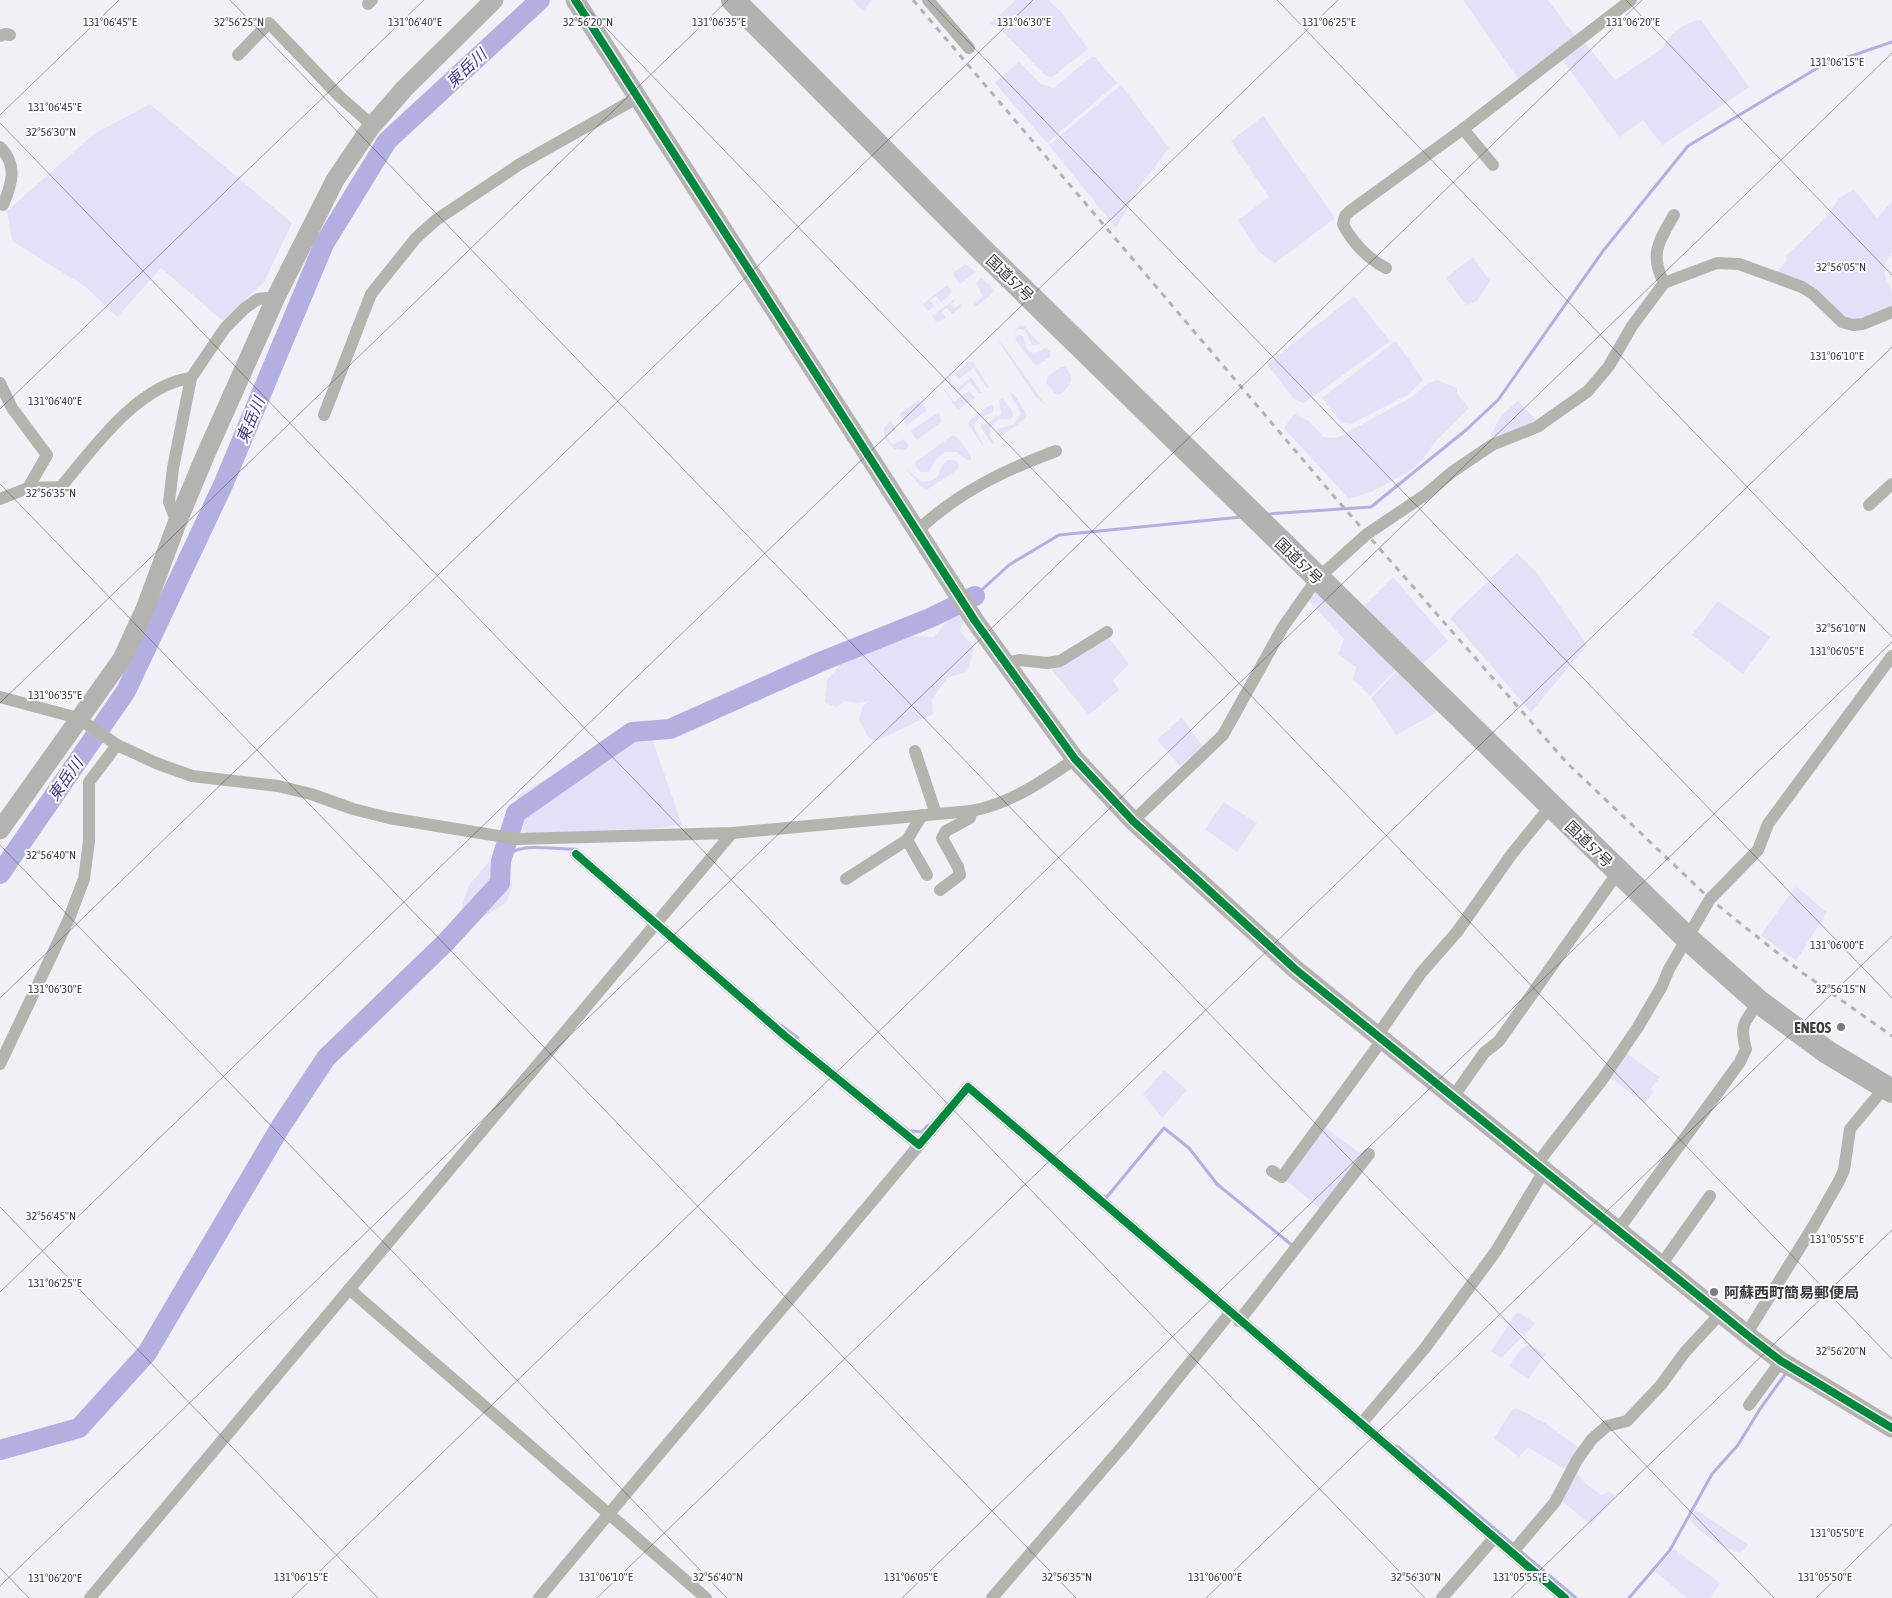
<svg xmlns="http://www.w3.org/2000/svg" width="1892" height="1598" font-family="'Asap Condensed','Noto Sans JP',sans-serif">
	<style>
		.green { fill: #e2e1f8 }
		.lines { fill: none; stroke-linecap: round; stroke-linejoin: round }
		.stream { stroke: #b3afe0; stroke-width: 3 }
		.river { stroke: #b3afe0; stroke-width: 20 }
		.street { stroke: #b4b4af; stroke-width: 12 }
		.secondary { stroke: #b4b3af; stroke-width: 19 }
		.highway { stroke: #b4b2b0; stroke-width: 24 }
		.rail { stroke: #b3b1b2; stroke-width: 3; stroke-dasharray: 6 6; stroke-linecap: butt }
		.cycleway-casing { stroke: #fbfbfe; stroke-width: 11 }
		.cycleway { stroke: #00873e; stroke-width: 8 }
		.ticks { fill: none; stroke: #3c3c41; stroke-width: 1; stroke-opacity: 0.45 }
		.poi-dot { fill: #7b7b80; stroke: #fbfbfe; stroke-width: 2 }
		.labels { text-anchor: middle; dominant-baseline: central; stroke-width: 4; stroke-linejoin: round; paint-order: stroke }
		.street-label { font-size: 15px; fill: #3c3c41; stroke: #fbfbfe }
		.poi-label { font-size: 15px; font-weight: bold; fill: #3c3c41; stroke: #fbfbfe; text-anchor: end }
		.water-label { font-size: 16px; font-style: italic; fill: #463887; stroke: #fbfbfe }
		.ticks-label { font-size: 12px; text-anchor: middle; fill: #3c3c41; stroke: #fbfbfe; stroke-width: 4; stroke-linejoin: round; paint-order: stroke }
	</style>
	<rect width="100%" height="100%" fill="#f0f0f6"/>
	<g class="green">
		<path d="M 852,0 L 872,0 L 863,11 Z"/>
		<path d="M 1016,0 L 1048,0 L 1061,12 L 1088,49 L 1052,77 L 1046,76 L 999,28 L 990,24 Z"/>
		<path d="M 1463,0 L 1548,0 L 1576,37 L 1519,80 Z"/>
		<path d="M 1701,20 L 1749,87 L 1662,145 L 1643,120 L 1619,137 L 1562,59 L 1584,42 L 1615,80 L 1664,47 C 1670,33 1686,21 1701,20 Z"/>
		<path d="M 1091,57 L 1095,57 L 1117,83 L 1047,143 L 995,83 L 1019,62 L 1041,84 L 1054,88 Z"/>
		<path d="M 1121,85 L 1169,148 L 1140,186 L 1116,228 L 1049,145 Z"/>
		<path d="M 150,104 L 292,223 L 264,282 L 223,321 L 161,268 L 117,317 L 86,287 L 12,241 L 7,211 L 94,134 Z"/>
		<path d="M 1263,116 L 1335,218 L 1275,263 L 1259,252 L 1238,220 L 1269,197 L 1231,141 Z"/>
		<path d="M 1854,189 L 1877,218 L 1892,201 L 1892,252 L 1884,266 L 1885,276 L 1892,292 L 1892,308 L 1856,320 L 1848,318 L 1776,272 L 1787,261 L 1786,256 L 1820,223 L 1840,198 Z"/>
		<path d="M 1473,257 L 1490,281 L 1477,301 L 1466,305 L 1446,278 Z"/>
		<path d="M 966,264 L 976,272 L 960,284 L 954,276 L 954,272 Z"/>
		<path d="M 981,278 L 991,286 L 993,291 L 991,295 L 975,307 L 973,305 L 983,297 L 976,283 Z"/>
		<path d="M 947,285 L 951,290 L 950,295 L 941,302 L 936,296 L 930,300 L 934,306 L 928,311 L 923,304 Z"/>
		<path d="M 1354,296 L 1390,341 L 1304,403 L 1294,399 L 1267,364 Z"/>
		<path d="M 956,298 L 951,305 L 954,308 L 960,304 L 961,307 L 952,314 L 947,308 L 942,311 L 946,318 L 937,323 L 932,316 Z"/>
		<path d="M 1020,325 L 1024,326 L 1040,344 L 1032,345 L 1025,330 L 1019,329 L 1014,332 Z"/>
		<path d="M 1018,335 L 1023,336 C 1027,352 1029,357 1046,348 L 1051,353 L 1050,357 L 1038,365 L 1034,364 L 1015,339 Z"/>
		<path d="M 998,341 L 1004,346 L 1045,405 L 1037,398 Z"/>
		<path d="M 1396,341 L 1423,380 L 1409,394 L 1351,424 L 1341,423 L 1322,398 Z"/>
		<path d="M 969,362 L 973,362 L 989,387 L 987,388 L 973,368 L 959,379 L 954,374 Z"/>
		<path d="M 1061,367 L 1065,367 C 1076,380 1070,386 1059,395 L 1055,394 L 1046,383 L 1047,377 Z"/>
		<path d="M 971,377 L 982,393 L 979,393 L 970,382 L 956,394 L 946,380 L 948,378 L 957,389 Z"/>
		<path d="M 1437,380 L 1457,388 L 1457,393 L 1469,408 L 1435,442 L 1423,459 L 1407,473 L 1371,492 L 1349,499 L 1284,428 L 1294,414 L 1309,421 L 1324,437 L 1337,438 L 1412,397 L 1428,383 Z"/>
		<path d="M 940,384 L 954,402 L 969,391 L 975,398 L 958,410 Z"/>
		<path d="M 1009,391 L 1014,394 L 1027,415 L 1025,419 L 1000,437 L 997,431 L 999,428 L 1013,425 L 1021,414 Z"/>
		<path d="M 1002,397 L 1012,411 L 1013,416 L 1009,419 L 999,419 L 990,427 L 990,436 L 994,443 L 992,444 L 981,428 L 981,425 L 993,420 L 1001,414 L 999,400 Z"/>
		<path d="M 919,400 L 927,410 L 907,425 L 899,414 Z"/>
		<path d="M 1518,401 L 1536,420 L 1492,441 L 1490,436 L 1502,415 Z"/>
		<path d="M 990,405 L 994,406 L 993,412 C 985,417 976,415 974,427 L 985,449 L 969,425 L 970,420 Z"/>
		<path d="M 939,412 L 941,422 L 917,440 L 911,431 Z"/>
		<path d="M 890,420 L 896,428 L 887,437 L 892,445 L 904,439 L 909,446 L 905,450 L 894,449 L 885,438 L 884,428 Z"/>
		<path d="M 953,435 L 958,438 L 971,456 L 971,460 L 967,460 L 957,452 L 945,452 L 935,460 L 929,472 L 921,472 L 915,466 L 915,462 Z"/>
		<path d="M 948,460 L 955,460 L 959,465 L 957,470 L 928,489 L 921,487 L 906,469 L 921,481 C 945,483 935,468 948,460 Z"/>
		<path d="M 1517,553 L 1537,573 L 1587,645 L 1531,712 L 1450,618 Z"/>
		<path d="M 1393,577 L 1448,641 L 1421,665 L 1363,607 Z"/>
		<path d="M 1319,590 L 1397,668 L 1370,696 L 1353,679 L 1356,667 L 1338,654 L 1344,639 L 1309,601 Z"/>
		<path d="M 1718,601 L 1770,637 L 1743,674 L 1692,635 Z"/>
		<path d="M 962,611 L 965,615 L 960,631 L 974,648 L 967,672 L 947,678 L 932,699 L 933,714 L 876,741 L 868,737 L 859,719 L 863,706 L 869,701 L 859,703 L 844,701 L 837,707 L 825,703 L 827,680 L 840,665 L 900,636 L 934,637 L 947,621 Z"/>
		<path d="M 1108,637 L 1129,664 L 1113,680 L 1119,690 L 1089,715 L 1051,669 L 1070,662 Z"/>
		<path d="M 1398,670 L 1439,711 L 1396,735 L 1371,698 Z"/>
		<path d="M 1182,717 L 1203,747 L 1180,766 L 1157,740 Z"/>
		<path d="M 617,736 L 652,739 L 682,825 L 545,842 L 514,826 L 507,852 L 512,886 L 506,903 L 453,935 L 469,885 L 500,849 L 519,795 Z"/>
		<path d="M 1224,802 L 1257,823 L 1237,852 L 1205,829 Z"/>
		<path d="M 1795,887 C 1808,893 1815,905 1827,912 L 1796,961 L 1761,935 Z"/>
		<path d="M 1626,1053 L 1660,1077 L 1651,1088 L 1653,1093 L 1644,1103 L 1609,1077 Z"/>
		<path d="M 1164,1070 L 1187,1090 L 1162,1118 L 1143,1094 Z"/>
		<path d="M 1325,1127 L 1362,1155 L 1320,1209 L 1285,1179 Z"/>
		<path d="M 1517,1312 L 1535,1323 C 1534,1326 1507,1352 1501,1358 L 1491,1351 Z"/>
		<path d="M 1530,1344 L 1546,1354 L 1528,1379 L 1509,1366 L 1520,1350 Z"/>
		<path d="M 1516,1408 L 1545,1423 L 1580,1448 L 1568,1466 L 1563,1469 L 1528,1447 L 1519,1457 L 1494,1438 L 1512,1410 Z"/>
		<path d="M 1576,1471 L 1585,1483 L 1601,1495 L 1608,1492 L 1616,1495 L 1591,1525 L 1560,1499 Z"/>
		<path d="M 1696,1510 L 1748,1545 L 1741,1553 C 1722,1548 1703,1536 1690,1520 Z"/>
		<path d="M 1674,1549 L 1720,1583 L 1710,1598 L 1687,1598 L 1655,1571 Z"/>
	</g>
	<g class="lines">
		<g class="stream">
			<path d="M 1267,514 L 1371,507 L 1466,430 L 1498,400 L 1603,251 L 1688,146 L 1819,67 L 1892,42"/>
			<path d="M 975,596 L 1009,565 L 1059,535 L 1241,517"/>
			<path d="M 514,851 C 533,844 555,850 575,849"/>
			<path d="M 781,1025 L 798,1038"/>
			<path d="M 911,1131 L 922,1132 L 928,1125"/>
			<path d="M 1104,1196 L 1106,1198 L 1164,1128 L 1189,1148 L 1217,1184 L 1293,1246"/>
			<path d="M 1397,1446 L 1515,1546"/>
			<path d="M 1519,1550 L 1576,1598"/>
			<path d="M 1629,1598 L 1670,1550 L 1712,1474 L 1738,1445 L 1760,1409 L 1786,1373"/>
		</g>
		<g class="river">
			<path d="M 0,874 L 126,691 L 223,485 L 324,244 L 387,141 L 540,0"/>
			<path d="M 0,1450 L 79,1428 L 147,1353 L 281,1126 L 326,1058 L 446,942 L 500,883 L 501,861 L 516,813 L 632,732 L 670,729 L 820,662 L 930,618 L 975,596"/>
		</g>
		<g class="street">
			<path d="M 928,0 L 969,48"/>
			<path d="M 368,4 L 372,0"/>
			<path d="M 0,36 L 5,34 L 10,35"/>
			<path d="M 238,55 L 269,23 L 339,96 L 372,125"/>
			<path d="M 1463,129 L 1631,0"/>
			<path d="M 0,147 C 18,165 12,184 3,205"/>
			<path d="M 1386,268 C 1369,260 1351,241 1343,224 L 1345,216 L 1350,211 L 1463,129 L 1493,165"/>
			<path d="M 1664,283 C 1649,254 1659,241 1674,215"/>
			<path d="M 0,383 L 12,408 L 47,455 L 28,488"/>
			<path d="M 324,415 L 371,294 L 416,238 L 436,220 L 520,164 L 637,98"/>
			<path d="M 0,499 L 28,488 L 61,487 C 94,447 138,385 191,378"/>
			<path d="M 1869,505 L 1892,484"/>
			<path d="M 177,523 L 169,502 L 173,468 L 191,378 L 225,328 L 245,308 L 258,299 L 276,297"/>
			<path d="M 917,531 C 957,493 1004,470 1056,451"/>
			<path d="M 1006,663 L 1019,660 L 1047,663 L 1060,661 L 1107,632"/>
			<path d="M 0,697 L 78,718 L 117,745 L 156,763 L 192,776 L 278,786 L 311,794 L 353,809 L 389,818 L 517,839 L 732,833 L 971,811 C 1010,804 1043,781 1075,759"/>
			<path d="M 915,751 L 936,814"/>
			<path d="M 1133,821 L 1223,735 L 1283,627 L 1317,579 L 1367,534 L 1425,495 L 1452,472 L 1492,445 L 1537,427 L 1588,391 L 1609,366 L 1632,326 L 1664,283 L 1717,263 L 1739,264 L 1802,287 L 1813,294 L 1842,322 L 1853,325 L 1863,324 L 1892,312"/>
			<path d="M 907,840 L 927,875"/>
			<path d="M 576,854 L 785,1036 L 919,1145 L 968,1087 L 1565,1598"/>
			<path d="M 846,879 L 907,840 L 922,815"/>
			<path d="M 940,890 L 960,875 L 958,867 L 942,838 L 946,831 L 970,818 L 971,811"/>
			<path d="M 1377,1036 L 1421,973 L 1457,932 L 1511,855 L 1550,807"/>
			<path d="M 0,1064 L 68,921 L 84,879 L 89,841 L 89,782 L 117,745"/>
			<path d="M 1453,1097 L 1484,1053 L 1499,1041 L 1618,872"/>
			<path d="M 1536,1165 L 1602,1080 L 1638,1027 L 1662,986 L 1669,969 L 1710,899 L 1758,850 L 1768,824 L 1892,656"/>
			<path d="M 1272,1171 L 1282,1177 L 1382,1040"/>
			<path d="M 1618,1230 L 1740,1062 L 1746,1049 C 1739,1025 1745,1021 1759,1002"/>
			<path d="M 1661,1265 L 1710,1196"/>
			<path d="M 349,1289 L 706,1598"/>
			<path d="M 1239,1321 L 1369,1154"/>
			<path d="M 1747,1333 L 1814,1225 L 1839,1181 L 1844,1170 L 1850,1129 L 1885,1087"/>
			<path d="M 1749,1405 L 1781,1361"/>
			<path d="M 1361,1424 L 1425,1348 L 1496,1251 L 1544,1171"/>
			<path d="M 1512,1553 L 1555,1502 L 1577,1460 L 1592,1439 L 1607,1426 L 1627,1421 L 1661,1385 L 1685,1352 L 1721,1313"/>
			<path d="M 90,1598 L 732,833"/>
			<path d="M 539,1598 C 664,1446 793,1297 919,1145"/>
			<path d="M 992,1598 L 1128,1440 L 1230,1313"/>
			<path d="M 1442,1598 L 1494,1538"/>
		</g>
		<g class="secondary">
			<path d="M 575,0 L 975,621 L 1075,759 L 1133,821 L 1295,969 L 1751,1338 L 1781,1361 L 1892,1428"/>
			<path d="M 0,830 L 122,659 L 145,609 L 177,523 L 205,456 L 276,297 L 335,180 L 371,127 L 404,89 L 494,0"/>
		</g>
		<path class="highway" d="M 733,0 L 979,247 L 1688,939 L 1759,1002 L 1827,1052 L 1892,1091"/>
		<path class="rail" d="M 913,0 L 1332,494 L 1567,763 L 1710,899 L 1800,971 L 1892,1036"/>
		<g class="cycleway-casing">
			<g id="cycleway">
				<path d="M 575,0 L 975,621 L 1075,759 L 1133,821 L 1295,969 L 1751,1338 L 1781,1361 L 1892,1428"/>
				<path d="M 576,854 L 785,1036 L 919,1145 L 968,1087 L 1565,1598"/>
			</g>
		</g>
		<use href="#cycleway" class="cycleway"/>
	</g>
	<path class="ticks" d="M 230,0 L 1774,1598M 579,0 L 1892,1359M 928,0 L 1892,998M 1277,0 L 1892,637M 1626,0 L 1892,275M 0,115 L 119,0M 0,123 L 1425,1598M 0,409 L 424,0M 0,484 L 1076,1598M 0,703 L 728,0M 0,845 L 727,1598M 0,998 L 1033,0M 0,1207 L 378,1598M 0,1292 L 1338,0M 0,1568 L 29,1598M 0,1586 L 1642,0M 292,1598 L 1892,53M 597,1598 L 1892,347M 902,1598 L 1892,642M 1206,1598 L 1892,936M 1511,1598 L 1892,1230M 1816,1598 L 1892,1524"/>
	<g class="poi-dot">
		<circle cx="1841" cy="1027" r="5"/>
		<circle cx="1714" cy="1292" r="5"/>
	</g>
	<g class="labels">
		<g class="street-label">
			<text transform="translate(1010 278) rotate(44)">国道57号</text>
			<text transform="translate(1299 561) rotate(44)">国道57号</text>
			<text transform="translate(1589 844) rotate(44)">国道57号</text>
		</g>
		<g class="poi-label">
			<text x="1831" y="1027">ENEOS</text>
			<text x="1724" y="1292" text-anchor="start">阿蘇西町簡易郵便局</text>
		</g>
		<g class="water-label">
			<text transform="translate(466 68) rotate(-43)">東岳川</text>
			<text transform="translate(250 420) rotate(-67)">東岳川</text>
			<text transform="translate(65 779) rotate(-55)">東岳川</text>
		</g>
	</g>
	<g class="ticks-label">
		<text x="110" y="26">131°06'45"E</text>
		<text x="415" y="26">131°06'40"E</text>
		<text x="719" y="26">131°06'35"E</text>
		<text x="1024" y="26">131°06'30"E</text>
		<text x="1329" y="26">131°06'25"E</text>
		<text x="1633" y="26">131°06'20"E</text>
		<text x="239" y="26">32°56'25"N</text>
		<text x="588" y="26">32°56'20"N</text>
		<text x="1837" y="66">131°06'15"E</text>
		<text x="55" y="111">131°06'45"E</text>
		<text x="51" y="136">32°56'30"N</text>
		<text x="1841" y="271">32°56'05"N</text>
		<text x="1837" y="360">131°06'10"E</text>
		<text x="55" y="405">131°06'40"E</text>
		<text x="51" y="497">32°56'35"N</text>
		<text x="1841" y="632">32°56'10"N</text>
		<text x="1837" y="655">131°06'05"E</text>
		<text x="55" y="699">131°06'35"E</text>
		<text x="51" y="859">32°56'40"N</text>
		<text x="1837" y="949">131°06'00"E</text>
		<text x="55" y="993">131°06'30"E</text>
		<text x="1841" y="993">32°56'15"N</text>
		<text x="51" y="1220">32°56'45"N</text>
		<text x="1837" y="1243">131°05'55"E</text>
		<text x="55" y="1287">131°06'25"E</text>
		<text x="1841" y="1355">32°56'20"N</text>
		<text x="1837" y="1537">131°05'50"E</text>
		<text x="718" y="1581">32°56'40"N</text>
		<text x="1067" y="1581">32°56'35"N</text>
		<text x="1416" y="1581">32°56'30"N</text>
		<text x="301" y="1581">131°06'15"E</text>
		<text x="606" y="1581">131°06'10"E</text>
		<text x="911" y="1581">131°06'05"E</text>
		<text x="1215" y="1581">131°06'00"E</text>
		<text x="1520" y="1581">131°05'55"E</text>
		<text x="1825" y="1581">131°05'50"E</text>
		<text x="55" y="1582">131°06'20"E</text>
	</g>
</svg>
